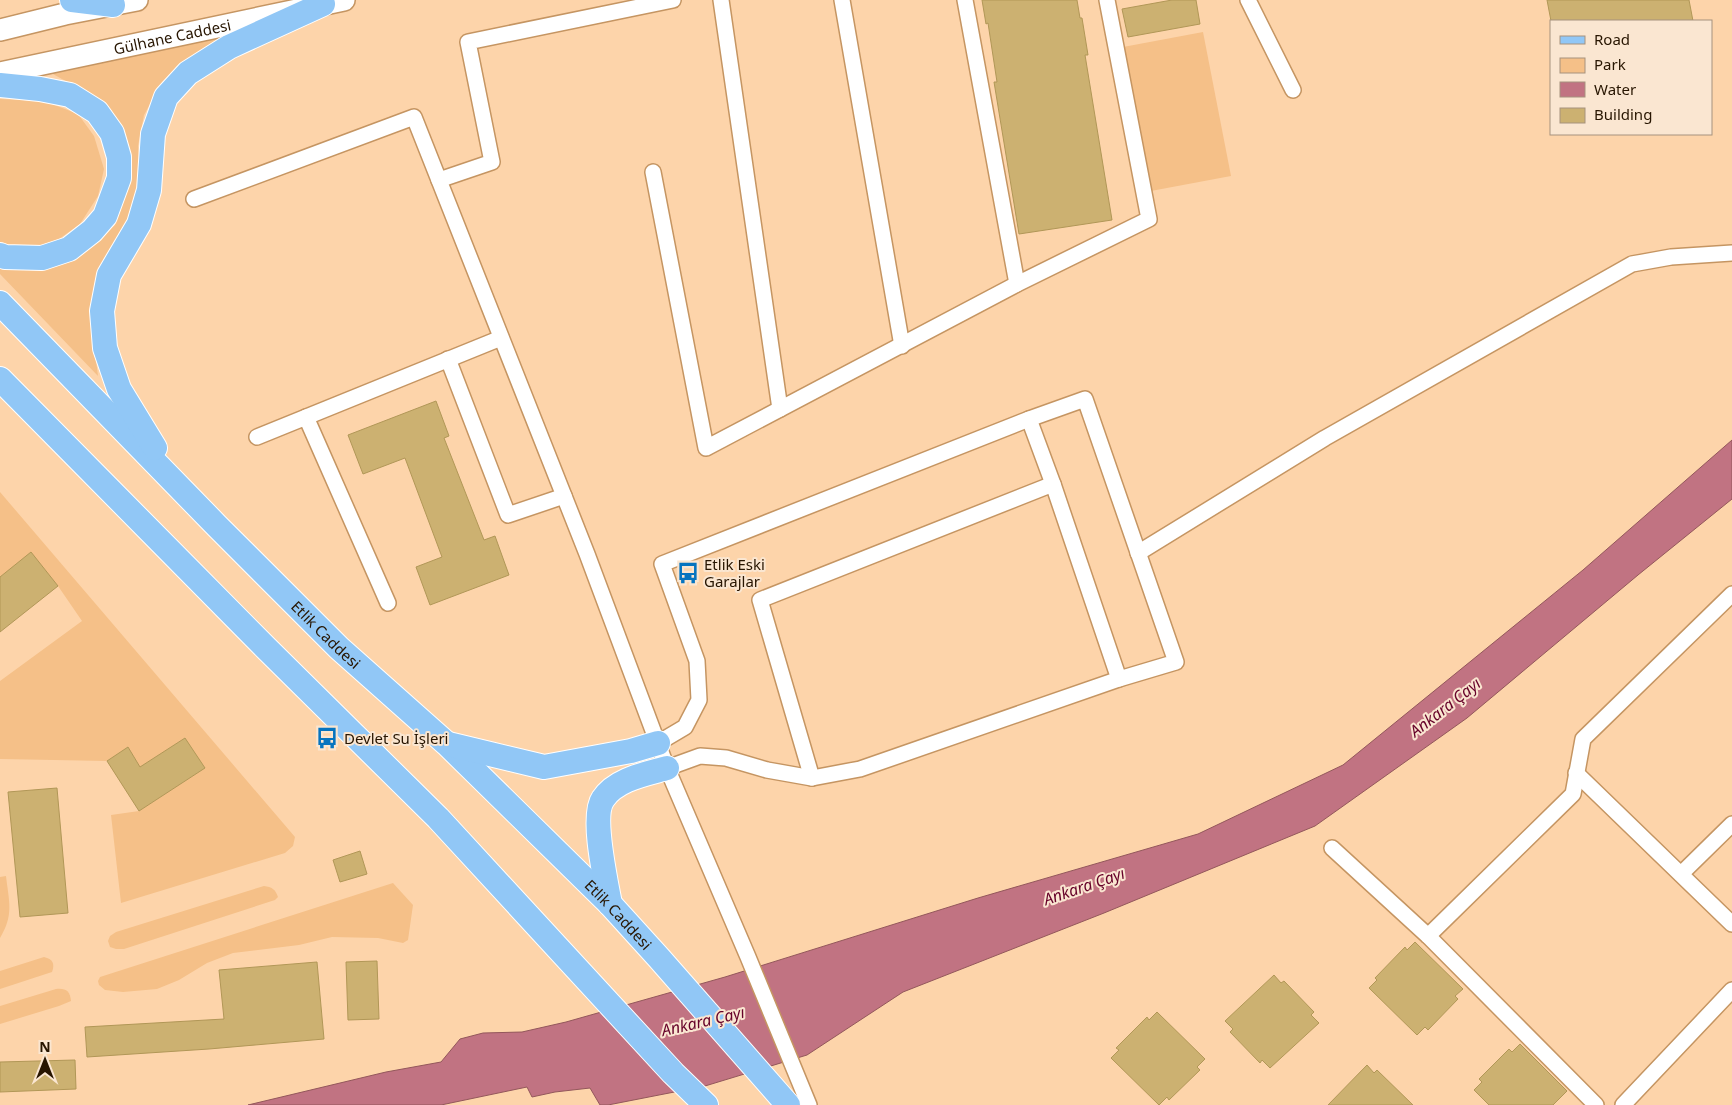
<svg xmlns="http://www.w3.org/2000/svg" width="1732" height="1105" font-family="'Noto Sans',sans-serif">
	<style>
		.green { fill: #f5c088 }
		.water { fill: #c17382; stroke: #93575b }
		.building { fill: #ccb171; stroke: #b19757 }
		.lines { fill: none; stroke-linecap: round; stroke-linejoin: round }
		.minor-casing { stroke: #c59562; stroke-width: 18 }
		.secondary-casing { stroke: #c59562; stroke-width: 24 }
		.primary-casing { stroke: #fff; stroke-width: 26 }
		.minor { stroke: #fff; stroke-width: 15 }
		.secondary { stroke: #fff; stroke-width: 21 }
		.primary { stroke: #91c7f6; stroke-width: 24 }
		.labels { text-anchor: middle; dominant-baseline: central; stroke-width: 4; stroke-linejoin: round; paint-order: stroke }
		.street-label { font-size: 15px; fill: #271501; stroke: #fae6d1 }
		.poi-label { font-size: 15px; fill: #271501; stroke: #fae6d1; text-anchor: start }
		.water-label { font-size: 16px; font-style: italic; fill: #660229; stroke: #fae6d1 }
	</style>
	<rect width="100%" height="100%" fill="#fdd4aa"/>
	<g class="green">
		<path d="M 253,29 L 184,62 L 162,82 L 144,115 L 138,146 L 140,175 L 134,203 L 91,319 L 98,376 L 0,274 L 0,264 L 55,266 L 82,254 L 115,225 L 124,196 L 84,91 L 51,73 L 149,49 Z"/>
		<path d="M 1203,32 L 1231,176 L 1151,191 L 1123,47 Z"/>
		<path d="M 0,99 L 44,101 L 78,114 L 94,136 L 104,169 L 98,196 L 80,224 L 52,244 L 20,248 L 0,242 Z"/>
		<path d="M 0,492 L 295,837 L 293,846 L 285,853 L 121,903 L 111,815 L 139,811 L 205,768 L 185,738 L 140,767 L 128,747 L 107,761 L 0,759 L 0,681 L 82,621 L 58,586 L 31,553 L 0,577 Z"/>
		<path d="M 6,876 C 9,902 14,915 0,938 L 0,877 Z"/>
		<path d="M 393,883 L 413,905 L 408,940 L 403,943 L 378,938 L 332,937 L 299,945 L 233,953 L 207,963 L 179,980 L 157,989 L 123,992 L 105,990 L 99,985 L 98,981 L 100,977 Z"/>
		<path d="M 264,886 C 272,887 275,889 278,897 L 275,900 L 124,949 L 116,949 L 110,947 L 108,941 L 110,936 L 116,932 Z"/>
		<path d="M 44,957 C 53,959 55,964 52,972 L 0,989 L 0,971 Z"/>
		<path d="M 56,989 C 66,988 70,991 71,1001 L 59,1006 L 0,1024 L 0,1006 Z"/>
	</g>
	<path class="water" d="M 1732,440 L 1732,499 L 1638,575 L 1467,718 L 1315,826 L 1104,913 L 903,992 L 807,1055 L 705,1086 L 608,1105 L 600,1105 L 590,1088 L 555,1092 L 532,1097 L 527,1087 L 441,1105 L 248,1105 L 386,1072 L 441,1062 L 460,1039 L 483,1033 L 522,1032 L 566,1022 L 725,977 L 978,898 L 1198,834 L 1343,765 L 1583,570 Z"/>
	<g class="building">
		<path d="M 982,0 L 1077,0 L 1080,18 L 1082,18 L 1088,55 L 1085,55 L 1112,220 L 1019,234 L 994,82 L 997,82 L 988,23 L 986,24 Z"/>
		<path d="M 1172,0 L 1196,0 L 1200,24 L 1128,37 L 1122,9 Z"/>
		<path d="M 1547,0 L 1689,0 L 1693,21 L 1551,21 Z"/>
		<path d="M 436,401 L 449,436 L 444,438 L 484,540 L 495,536 L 509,575 L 430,605 L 416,567 L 442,557 L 405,458 L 363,474 L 348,435 Z"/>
		<path d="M 31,552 L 58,586 L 0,632 L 0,577 Z"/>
		<path d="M 185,738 L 205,768 L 139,811 L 107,761 L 128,747 L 140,767 Z"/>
		<path d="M 57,788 L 68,913 L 20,917 L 8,792 Z"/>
		<path d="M 360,851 L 367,874 L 340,882 L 333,860 Z"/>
		<path d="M 1415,942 L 1463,989 L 1455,996 L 1458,999 L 1428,1030 L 1425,1027 L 1417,1035 L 1369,988 L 1377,980 L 1375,978 L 1405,947 L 1407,950 Z"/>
		<path d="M 377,961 L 379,1019 L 348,1020 L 346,962 Z"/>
		<path d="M 317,962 L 324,1039 L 209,1049 L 87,1057 L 85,1027 L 224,1019 L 219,970 Z"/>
		<path d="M 1274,975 L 1281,983 L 1284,981 L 1314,1012 L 1311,1015 L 1319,1023 L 1270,1068 L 1262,1060 L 1260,1063 L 1230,1032 L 1233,1029 L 1225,1021 Z"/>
		<path d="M 1157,1012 L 1205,1059 L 1197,1067 L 1200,1070 L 1169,1100 L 1167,1097 L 1159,1105 L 1111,1058 L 1119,1050 L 1116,1048 L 1147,1017 L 1149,1020 Z"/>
		<path d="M 1520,1044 L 1567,1091 L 1553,1105 L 1489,1105 L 1474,1090 L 1482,1082 L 1479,1079 L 1509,1049 L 1512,1052 Z"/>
		<path d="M 75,1060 L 76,1089 L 0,1092 L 0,1062 Z"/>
		<path d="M 1367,1065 L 1374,1073 L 1377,1070 L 1413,1105 L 1328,1105 Z"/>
	</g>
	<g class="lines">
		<g class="minor-casing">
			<g id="minor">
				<path d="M 721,0 L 780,409"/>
				<path d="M 842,0 L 902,346"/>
				<path d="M 965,0 L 1017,284"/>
				<path d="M 1248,0 L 1293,90"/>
				<path d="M 653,172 L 706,448 L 1017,284 L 1149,219 L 1107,0"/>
				<path d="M 439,180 L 492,162 L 468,42 L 673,0"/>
				<path d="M 194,199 L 414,117 L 587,554 L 667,768 L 748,957 L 809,1105"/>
				<path d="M 448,359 L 508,515 L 564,496"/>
				<path d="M 306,417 L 388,603"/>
				<path d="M 257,437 L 501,338"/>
				<path d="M 1138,553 L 1325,438 L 1632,264 L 1671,257 L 1732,253"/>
				<path d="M 658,743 L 685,727 L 699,700 L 697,661 L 662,564 L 1029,419 L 1085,399 L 1176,662 L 1119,679"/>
				<path d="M 667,768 L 700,756 L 726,758 L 767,770 L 812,778 L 860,769 L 1119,679 L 1053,484 L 1029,419"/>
				<path d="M 1576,773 L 1732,924"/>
				<path d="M 812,778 L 760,600 L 1053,484"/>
				<path d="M 1332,848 L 1428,936 L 1596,1105"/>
				<path d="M 1681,874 L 1732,824"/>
				<path d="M 1428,936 L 1573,794 L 1583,739 L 1732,594"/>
				<path d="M 1623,1105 L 1732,990"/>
			</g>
		</g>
		<g class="secondary-casing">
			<g id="secondary">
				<path d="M 0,30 L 65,14 L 137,0"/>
				<path id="s1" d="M 0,73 L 344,0"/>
			</g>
		</g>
		<g class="primary-casing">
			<g id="primary">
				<path d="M 72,0 L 113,5"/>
				<path d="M 0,85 L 40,89 L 70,95 L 97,112 L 112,133 L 119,157 L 119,178 L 105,216 L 92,231 L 69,249 L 42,258 L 5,257 L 0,255"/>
				<path id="s2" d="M 0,303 L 217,526 L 339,648 L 447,744 L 610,904 L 659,958 L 788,1105"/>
				<path d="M 0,379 L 266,648 L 438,818 L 673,1073 L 706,1105"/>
				<path d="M 155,448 L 119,389 L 105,348 L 102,311 L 109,275 L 139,224 L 149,190 L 153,134 L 166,97 L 188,73 L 229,47 L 323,4"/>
				<path d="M 448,744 L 544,767 L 631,751 L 658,743"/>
				<path d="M 610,904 C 606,882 591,816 603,799 C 616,779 646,774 667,768"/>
			</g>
		</g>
		<use href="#minor" class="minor"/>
		<use href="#secondary" class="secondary"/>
		<use href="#primary" class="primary"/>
	</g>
	<defs>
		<g id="bus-bare" transform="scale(1.725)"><path d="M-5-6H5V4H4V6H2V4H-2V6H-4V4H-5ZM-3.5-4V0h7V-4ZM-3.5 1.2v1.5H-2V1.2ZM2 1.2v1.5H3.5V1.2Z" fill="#0674bf" stroke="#fae6d1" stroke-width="2.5" paint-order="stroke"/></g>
	</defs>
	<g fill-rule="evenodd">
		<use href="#bus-bare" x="688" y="573"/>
		<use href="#bus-bare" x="327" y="738"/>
	</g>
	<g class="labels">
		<g class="street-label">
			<text stroke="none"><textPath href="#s1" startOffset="176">Gülhane Caddesi</textPath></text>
			<text stroke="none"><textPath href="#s2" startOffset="465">Etlik Caddesi</textPath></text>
			<text stroke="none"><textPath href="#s2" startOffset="870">Etlik Caddesi</textPath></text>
		</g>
		<g class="poi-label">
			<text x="704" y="564">Etlik Eski<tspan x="704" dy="17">Garajlar</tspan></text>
			<text x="344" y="738">Devlet Su İşleri</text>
		</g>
		<g class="water-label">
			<text transform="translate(1445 707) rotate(-38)">Ankara Çayı</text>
			<text transform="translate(1084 886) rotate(-19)">Ankara Çayı</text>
			<text transform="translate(703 1021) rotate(-13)">Ankara Çayı</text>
		</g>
	</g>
	<rect x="1550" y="20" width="162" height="115" fill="#fae6d1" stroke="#a6927e"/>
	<rect x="1560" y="36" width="25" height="8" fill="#91c7f6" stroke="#a6927e"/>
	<text x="1594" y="45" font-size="15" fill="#271501">Road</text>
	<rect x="1560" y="58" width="25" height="15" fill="#f5c088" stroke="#a6927e"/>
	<text x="1594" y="70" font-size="15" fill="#271501">Park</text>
	<rect x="1560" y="82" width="25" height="15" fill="#c17382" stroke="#a6927e"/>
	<text x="1594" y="95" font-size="15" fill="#271501">Water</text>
	<rect x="1560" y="108" width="25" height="15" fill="#ccb171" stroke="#a6927e"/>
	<text x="1594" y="120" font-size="15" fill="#271501">Building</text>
	<g transform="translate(45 1060)" stroke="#fae6d1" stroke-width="4" paint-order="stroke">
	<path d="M0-4L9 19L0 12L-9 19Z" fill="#271501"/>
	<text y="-8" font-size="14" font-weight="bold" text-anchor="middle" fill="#271501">N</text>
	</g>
</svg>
